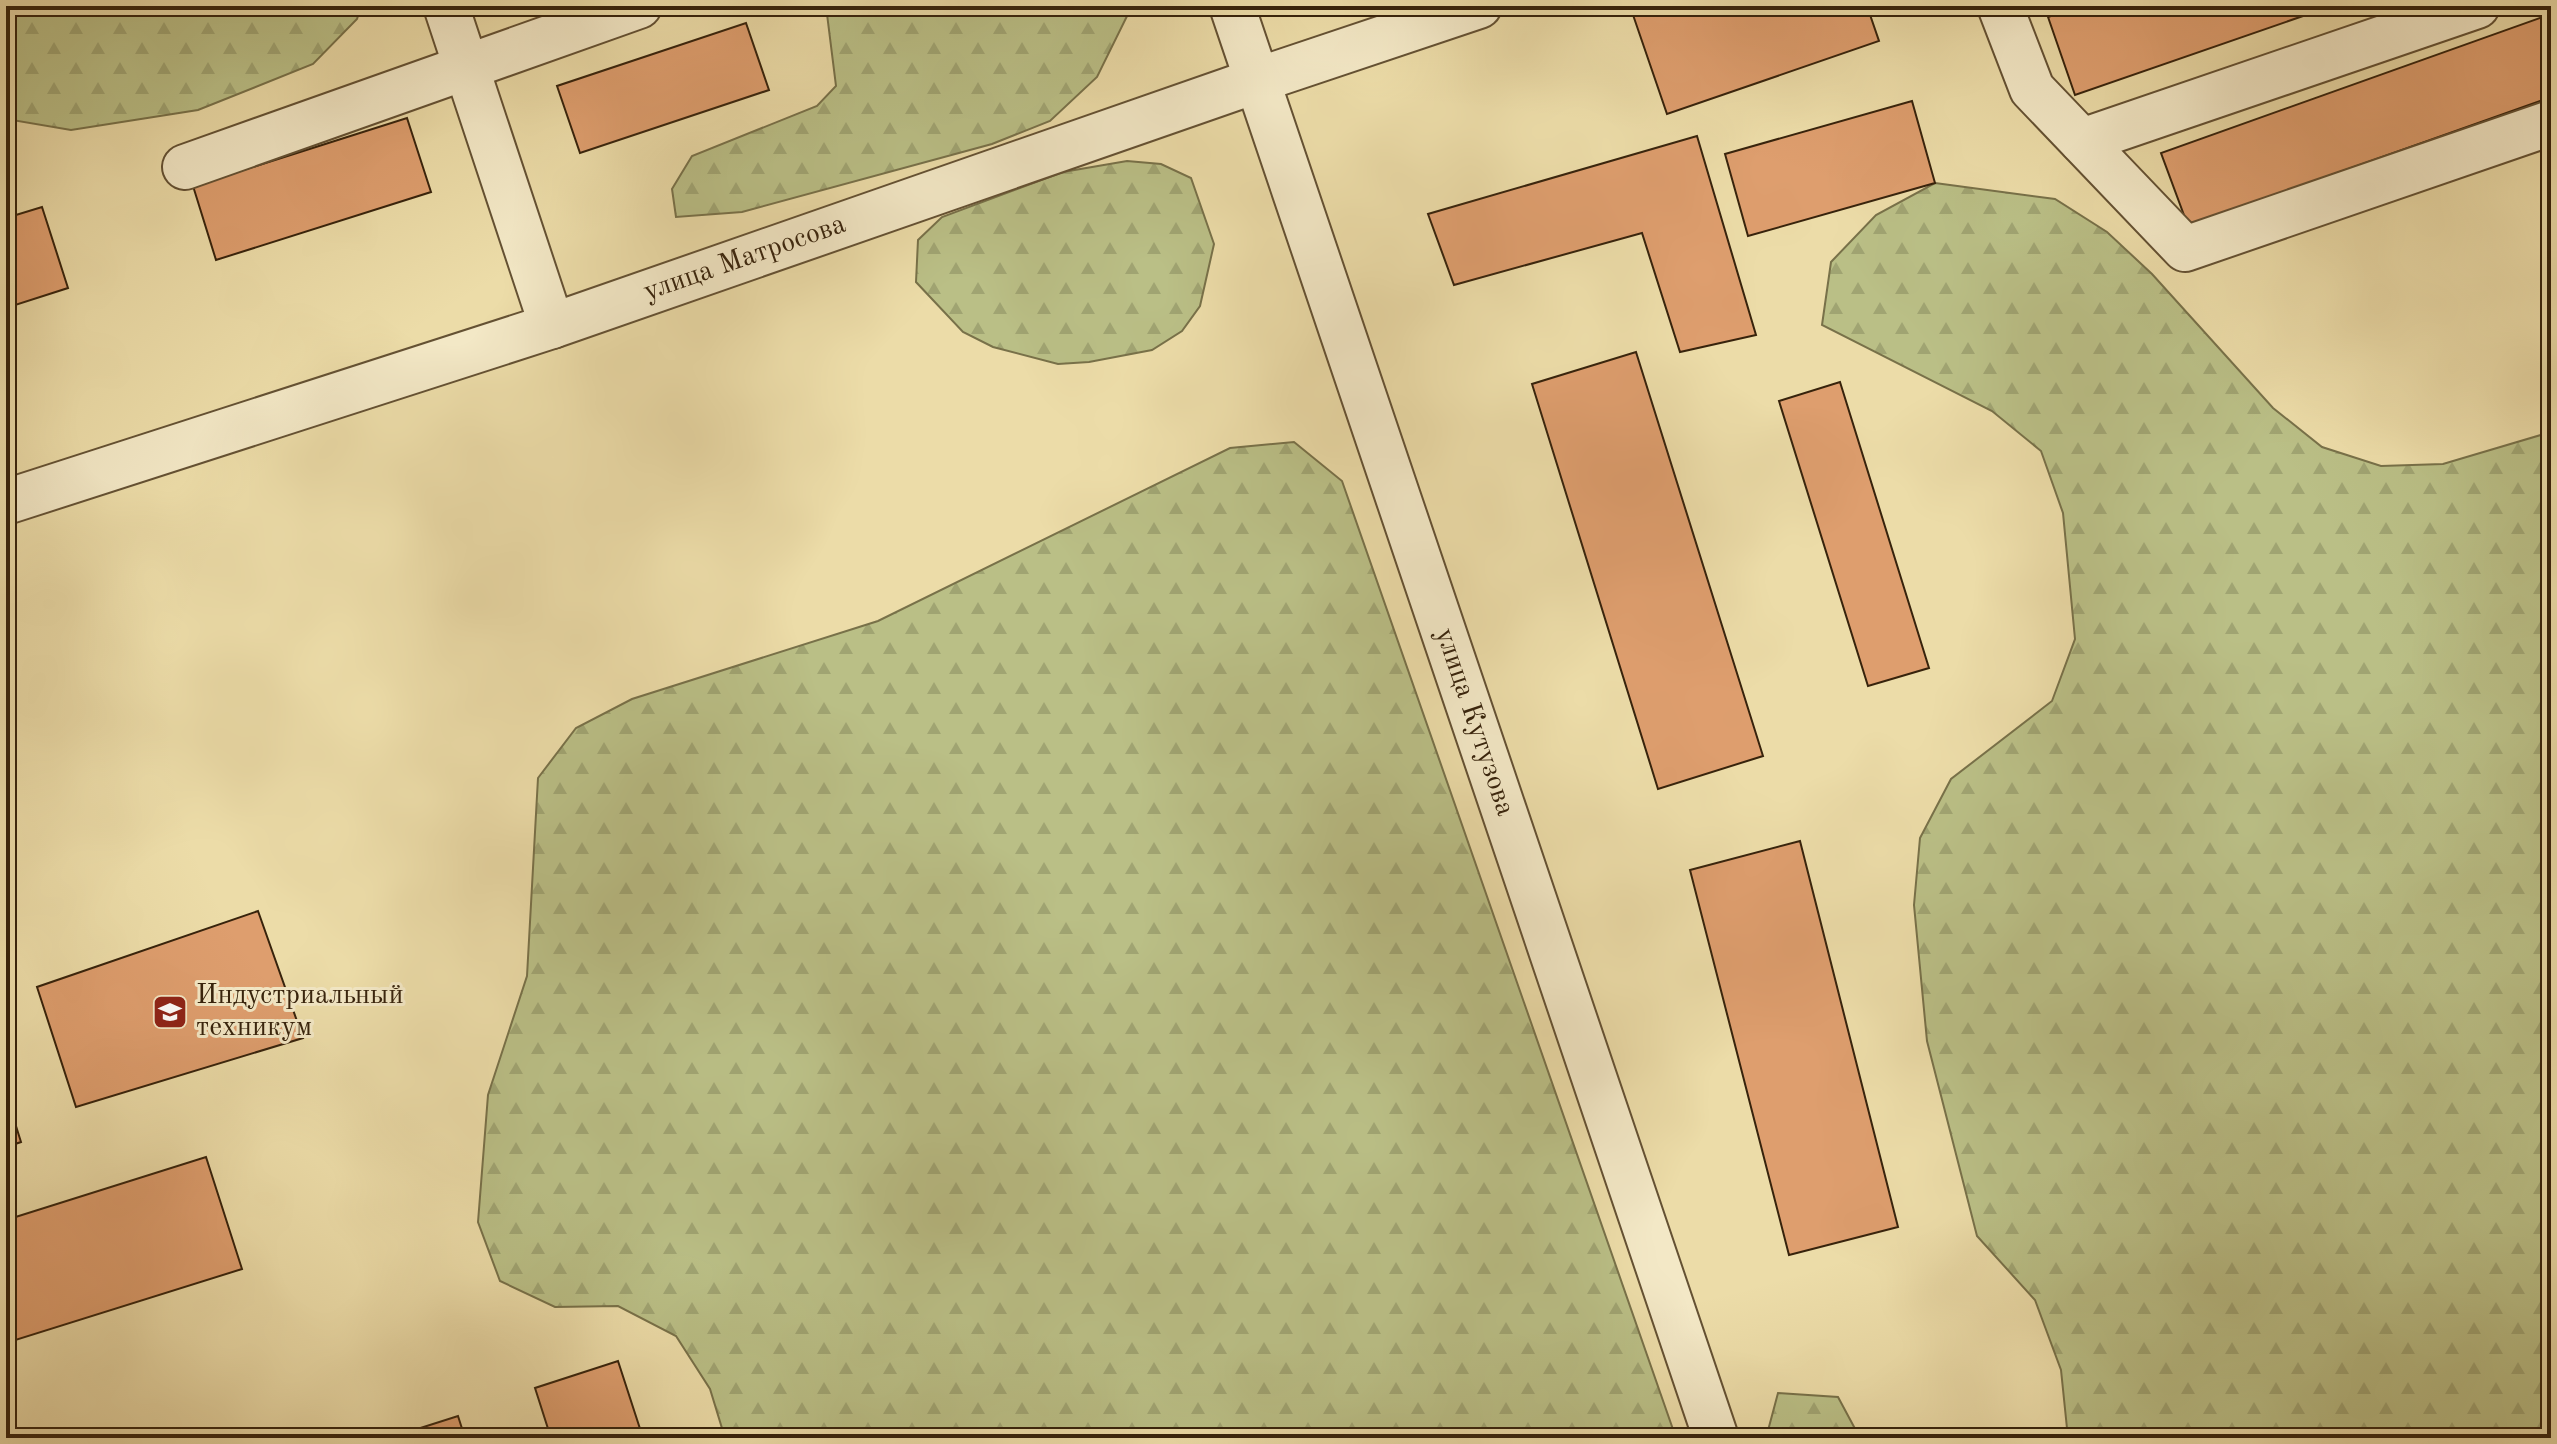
<svg xmlns="http://www.w3.org/2000/svg" width="2557" height="1444" font-family="'Old Standard TT',serif">
	<style>
		.forest { fill: url(#forest-firs); stroke: #787149; stroke-width: 2 }
		.building { fill: #de9e6e; stroke: #37230c; stroke-width: 2 }
		.lines { fill: none; stroke-linecap: round; stroke-linejoin: round }
		.minor-casing { stroke: #645133; stroke-width: 48 }
		.minor { stroke: #f3e8c6; stroke-width: 44 }
		.labels { text-anchor: middle; dominant-baseline: central; stroke-width: 6; stroke-linejoin: round; paint-order: stroke }
		.street-label { font-size: 28px; fill: #37230c; stroke: #f3e8c6 }
		.poi-label { font-size: 28px; fill: #37230c; stroke: #f3e8c6; text-anchor: start }
	</style>
	<defs>
		<pattern id="forest-firs" width="22" height="20" patternUnits="userSpaceOnUse" patternTransform="scale(2)"><rect width="22" height="20" fill="#babf86"/><path d="M5 1l3.5 6h-7zM16 11l3.5 6h-7z" fill="#a0a472"/></pattern>
	</defs>
	<rect width="100%" height="100%" fill="#ecdca8"/>
	<filter id="stains"><feTurbulence type="fractalNoise" baseFrequency=".0025" numOctaves="4"/><feColorMatrix values="0 0 0 0 .2 0 0 0 0 .09 0 0 0 0 .02 0 0 0 .5 -.17"/></filter>
	<radialGradient id="worn" r=".72"><stop offset=".6" stop-color="#630" stop-opacity="0"/><stop offset="1" stop-color="#630" stop-opacity=".3"/></radialGradient>
	<g class="forest">
		<path d="M 6,6 L 361,6 L 357,19 L 313,64 L 198,110 L 71,130 L 6,119 Z"/>
		<path d="M 826,6 L 1132,6 L 1097,77 L 1050,121 L 992,144 L 742,212 L 676,217 L 672,189 L 692,156 L 817,106 L 836,86 Z"/>
		<path d="M 1127,161 L 1161,164 L 1191,178 L 1214,244 L 1200,306 L 1182,331 L 1152,350 L 1089,362 L 1058,364 L 993,347 L 963,332 L 916,282 L 918,240 L 942,217 L 1063,172 Z"/>
		<path d="M 1935,183 L 2055,199 L 2107,232 L 2152,274 L 2273,408 L 2322,447 L 2381,466 L 2443,464 L 2551,432 L 2551,1438 L 2068,1438 L 2061,1370 L 2035,1300 L 1977,1236 L 1927,1041 L 1914,905 L 1920,838 L 1951,779 L 2052,701 L 2075,639 L 2063,513 L 2041,451 L 1992,411 L 1822,325 L 1831,262 L 1876,215 Z"/>
		<path d="M 1294,442 L 1342,481 L 1676,1438 L 725,1438 L 710,1389 L 676,1336 L 618,1306 L 555,1307 L 500,1281 L 478,1222 L 488,1095 L 527,976 L 538,778 L 576,728 L 632,699 L 878,621 L 1230,448 Z"/>
		<path d="M 1778,1393 L 1838,1397 L 1860,1438 L 1766,1438 Z"/>
	</g>
	<g class="building">
		<path d="M 1650,6 L 1867,6 L 1879,41 L 1667,114 L 1632,12 Z"/>
		<path d="M 2081,6 L 2332,6 L 2075,95 L 2048,17 Z"/>
		<path d="M 2551,14 L 2551,97 L 2188,226 L 2161,153 Z"/>
		<path d="M 746,23 L 769,90 L 580,153 L 557,86 Z"/>
		<path d="M 1912,101 L 1935,183 L 1748,236 L 1725,154 Z"/>
		<path d="M 407,118 L 431,192 L 216,260 L 193,186 Z"/>
		<path d="M 1697,136 L 1756,335 L 1680,352 L 1642,233 L 1454,285 L 1428,214 Z"/>
		<path d="M 42,207 L 68,288 L 6,308 L 6,218 Z"/>
		<path d="M 1636,352 L 1763,756 L 1658,789 L 1532,384 Z"/>
		<path d="M 1840,382 L 1929,668 L 1868,686 L 1779,401 Z"/>
		<path d="M 1800,841 L 1898,1227 L 1789,1255 L 1690,870 Z"/>
		<path d="M 258,911 L 303,1038 L 76,1107 L 37,987 Z"/>
		<path d="M 6,1094 L 21,1142 L 6,1147 Z"/>
		<path d="M 206,1157 L 242,1269 L 6,1343 L 6,1220 Z"/>
		<path d="M 618,1361 L 643,1438 L 551,1438 L 535,1388 Z"/>
		<path d="M 458,1416 L 465,1438 L 389,1438 Z"/>
	</g>
	<g class="lines">
		<g class="minor-casing">
			<g id="minor">
				<path d="M 446,6 L 552,326"/>
				<path id="s1" d="M 1232,6 L 1716,1438"/>
				<path d="M 2000,6 L 2032,89 L 2185,249 L 2551,123"/>
				<path d="M 2082,141 L 2477,6"/>
				<path d="M 185,167 L 639,6"/>
				<path id="s2" d="M 6,502 L 552,326 L 1258,80 L 1479,6"/>
			</g>
		</g>
		<use href="#minor" class="minor"/>
	</g>
	<defs>
		<g id="university-square" transform="scale(1.8)"><rect x="-9" y="-9" width="18" height="18" rx="4" fill="#8f2418" stroke="#f3e8c6"/><path d="M0-5L7-2L0 1L-7-2ZM-4 1L0 2.5L4 1V4Q0 6-4 4Z" fill="#fff"/></g>
	</defs>
	<g fill-rule="evenodd">
		<use href="#university-square" x="170" y="1012"/>
	</g>
	<g class="labels">
		<g class="street-label">
			<text stroke="none"><textPath href="#s2" startOffset="778">улица Матросова</textPath></text>
			<text stroke="none"><textPath href="#s1" startOffset="756">улица Кутузова</textPath></text>
		</g>
		<g class="poi-label">
			<text x="196" y="996">Индустриальный<tspan x="196" dy="32">техникум</tspan></text>
		</g>
	</g>
	<rect width="2557" height="1444" fill="none" stroke="#ecdca8" stroke-width="32"/>
	<rect x="8" y="8" width="2541" height="1428" fill="none" stroke="#37230c" stroke-width="4"/>
	<rect x="16" y="16" width="2525" height="1412" fill="none" stroke="#37230c" stroke-width="2"/>
	<rect width="100%" height="100%" filter="url(#stains)"/>
	<rect width="100%" height="100%" fill="url(#worn)"/>
</svg>
